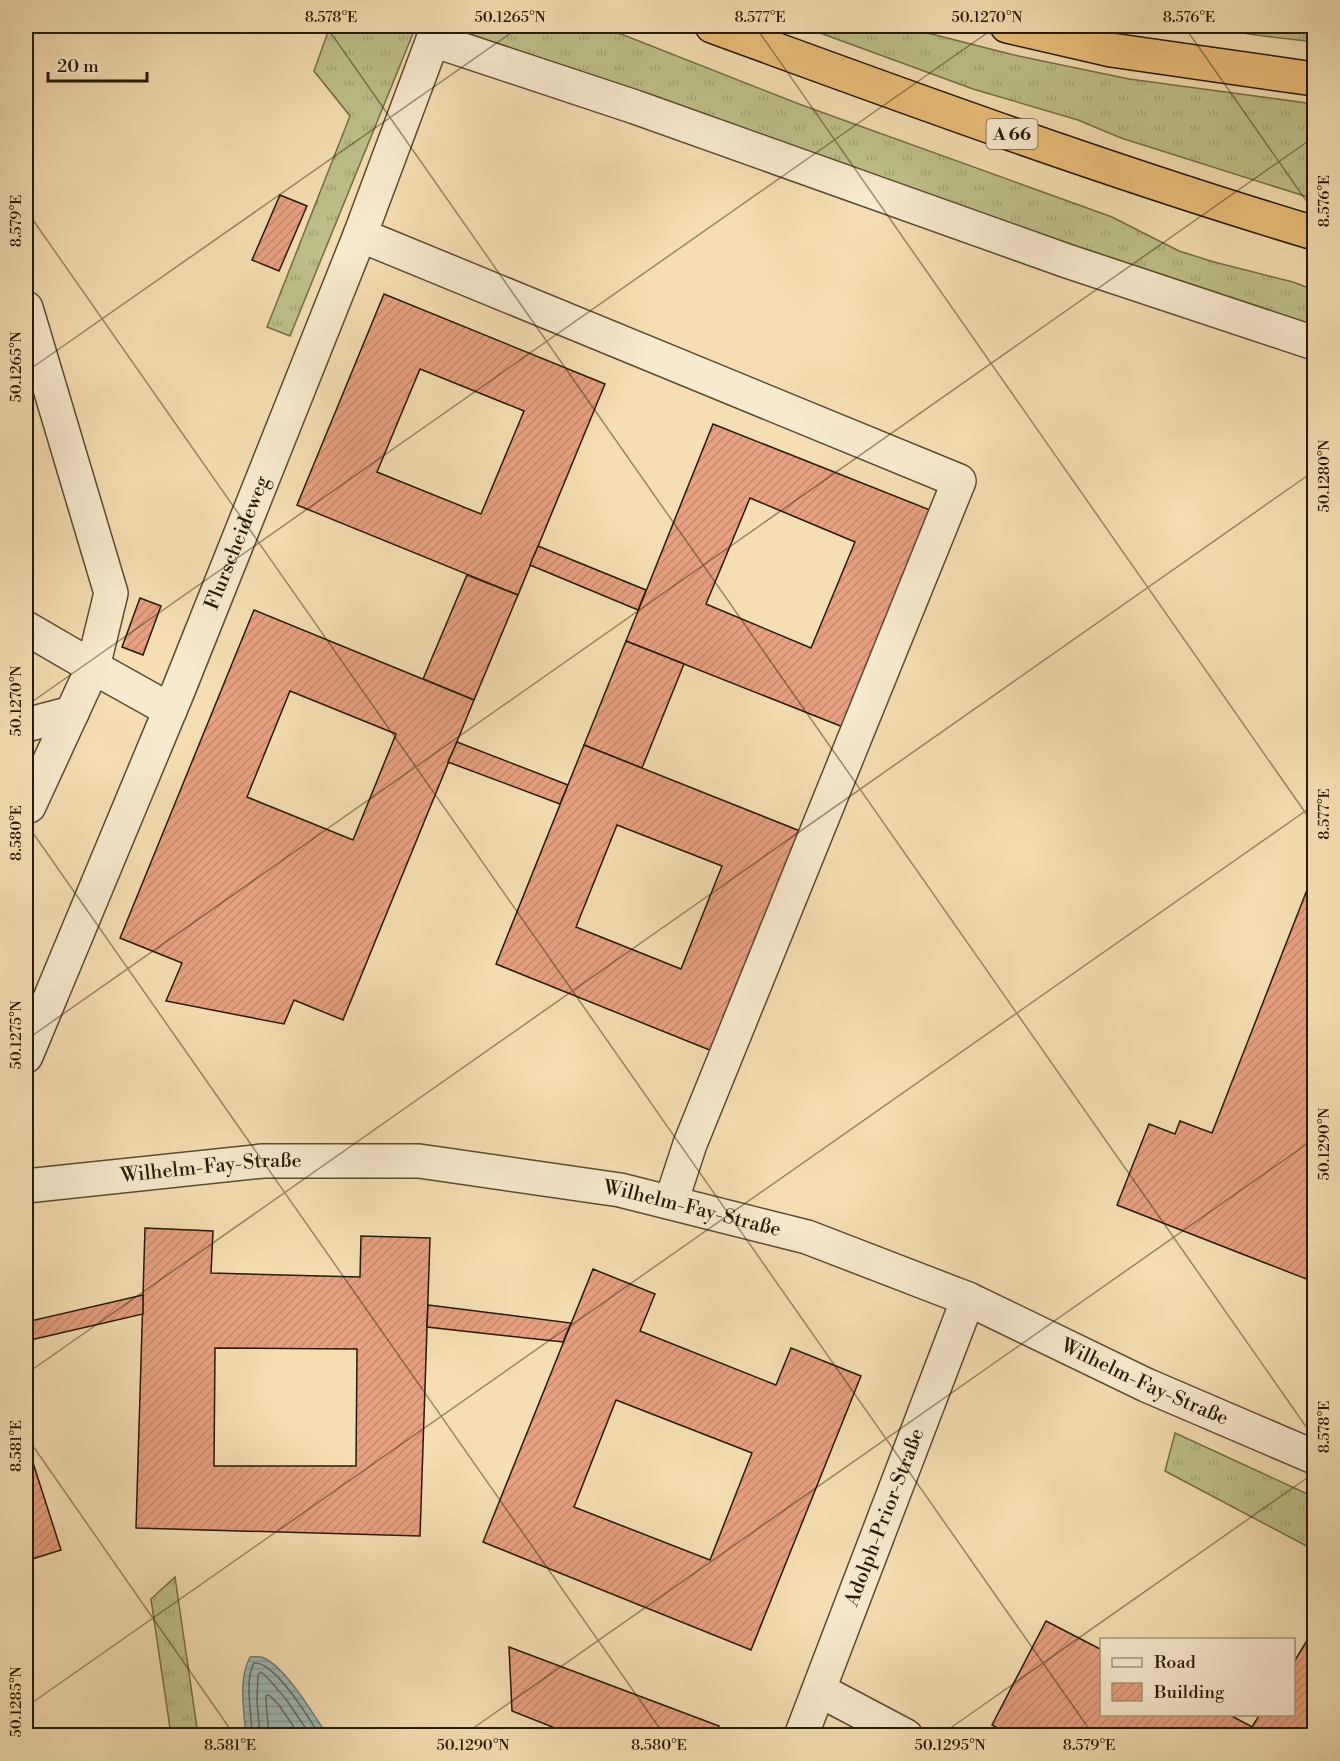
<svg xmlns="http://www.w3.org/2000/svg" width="1340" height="1761" font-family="'Libre Bodoni',serif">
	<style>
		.grass { fill: url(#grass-tufts); stroke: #736d48; stroke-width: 1.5 }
		.water { fill: url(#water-rules); stroke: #6f7a70; stroke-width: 1.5 }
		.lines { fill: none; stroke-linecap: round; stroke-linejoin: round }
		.shore { stroke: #636a5e; stroke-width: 1.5 }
		.building { fill: url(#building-hatch); stroke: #271a07; stroke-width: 1.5; fill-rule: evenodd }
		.minor-casing { stroke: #5a4b32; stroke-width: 36 }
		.highway-casing { stroke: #271a07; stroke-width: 36 }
		.minor { stroke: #f8eace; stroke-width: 33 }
		.highway { stroke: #eabf7a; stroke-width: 33 }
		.ticks { fill: none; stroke: #271a07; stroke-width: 1.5; stroke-opacity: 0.45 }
		.labels { text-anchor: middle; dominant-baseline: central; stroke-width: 6; stroke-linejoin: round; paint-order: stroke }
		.shield { fill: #f8eace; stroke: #665843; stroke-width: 1.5 }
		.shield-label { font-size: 18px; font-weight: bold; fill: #271a07 }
		.street-label { font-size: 20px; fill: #271a07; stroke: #f8eace }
		.neatline { fill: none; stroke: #271a07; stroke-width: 2 }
		.ticks-label { font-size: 15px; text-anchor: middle; fill: #271a07 }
	</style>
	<defs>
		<pattern id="grass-tufts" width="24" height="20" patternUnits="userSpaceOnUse" patternTransform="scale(1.5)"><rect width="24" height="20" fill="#bfc08a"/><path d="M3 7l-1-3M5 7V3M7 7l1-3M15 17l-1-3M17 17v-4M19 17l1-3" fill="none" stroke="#a4a476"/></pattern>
		<pattern id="water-rules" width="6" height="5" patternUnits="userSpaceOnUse" patternTransform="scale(1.5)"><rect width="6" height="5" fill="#9fbab6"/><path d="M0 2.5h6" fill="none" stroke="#899f9b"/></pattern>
		<pattern id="building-hatch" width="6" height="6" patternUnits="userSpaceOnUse" patternTransform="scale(1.5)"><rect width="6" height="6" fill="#e7a081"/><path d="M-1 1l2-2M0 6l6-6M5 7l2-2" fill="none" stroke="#c6896e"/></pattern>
	</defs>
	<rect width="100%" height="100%" fill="#f5deb3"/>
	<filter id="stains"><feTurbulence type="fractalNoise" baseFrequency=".00333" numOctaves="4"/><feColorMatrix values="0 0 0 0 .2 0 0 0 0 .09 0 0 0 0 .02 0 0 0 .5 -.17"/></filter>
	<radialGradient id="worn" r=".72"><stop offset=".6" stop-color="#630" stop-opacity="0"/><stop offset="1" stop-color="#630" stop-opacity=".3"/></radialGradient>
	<g class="grass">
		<path d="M 330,26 L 416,26 L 290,336 L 267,327 L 350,116 L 314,71 Z"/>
		<path d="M 460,26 L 576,26 L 586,33 L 616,32 L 799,104 L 1112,217 L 1179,251 L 1214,262 L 1293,282 L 1314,290 L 1314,334 L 463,34 L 459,27 Z"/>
		<path d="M 801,26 L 900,26 L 1014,55 L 1129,79 L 1314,104 L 1314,199 L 1121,138 L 1078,120 L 973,89 Z"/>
		<path d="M 1195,26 L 1314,26 L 1314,42 L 1256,35 Z"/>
		<path d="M 1175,1433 L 1314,1497 L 1314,1550 L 1165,1471 Z"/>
		<path d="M 175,1577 L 198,1735 L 171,1735 L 151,1599 Z"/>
	</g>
	<path class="water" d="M 250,1657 C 255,1657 260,1656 264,1658 C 286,1668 314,1715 327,1735 L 246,1735 C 244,1711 238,1679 250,1657 Z"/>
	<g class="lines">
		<g class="shore">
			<path d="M 252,1736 C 252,1717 244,1679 254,1663 C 275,1661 309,1718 320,1736"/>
			<path d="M 260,1736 L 257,1701 L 258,1675 L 261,1672 L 265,1675 L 285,1698 L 311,1736"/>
			<path d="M 269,1736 L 266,1701 L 266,1696 L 269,1695 L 278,1704 L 300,1736"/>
		</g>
	</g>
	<g class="building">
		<path d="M 280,195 L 307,206 L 279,271 L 252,260 Z"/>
		<path d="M 384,294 L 605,384 L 518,595 L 297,505 ZM 420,369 L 524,411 L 481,514 L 377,472 Z"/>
		<path d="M 713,424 L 935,512 L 848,729 L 626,641 ZM 750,498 L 855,542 L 811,648 L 706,604 Z"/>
		<path d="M 538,546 L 646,590 L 638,610 L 530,565 Z"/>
		<path d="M 467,575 L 518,595 L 474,700 L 423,679 Z"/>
		<path d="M 140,598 L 161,606 L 143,655 L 122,647 Z"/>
		<path d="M 254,610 L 474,700 L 343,1020 L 294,1000 L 284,1024 L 166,1001 L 182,963 L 120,938 ZM 290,691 L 396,734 L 353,840 L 247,797 Z"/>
		<path d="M 626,641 L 684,664 L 642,768 L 584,745 Z"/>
		<path d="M 457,742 L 568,785 L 560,804 L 448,762 Z"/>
		<path d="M 584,745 L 805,833 L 717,1053 L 496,964 ZM 617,825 L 722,866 L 681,969 L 576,927 Z"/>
		<path d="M 1314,872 L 1314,1282 L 1117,1205 L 1149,1124 L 1175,1134 L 1180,1121 L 1212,1133 Z"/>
		<path d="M 145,1228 L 213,1231 L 211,1273 L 360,1277 L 361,1236 L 430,1238 L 420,1536 L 136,1528 ZM 215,1348 L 357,1349 L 356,1466 L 214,1466 Z"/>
		<path d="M 593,1269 L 655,1294 L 640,1331 L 776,1385 L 791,1348 L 861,1376 L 751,1650 L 483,1542 ZM 616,1400 L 752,1453 L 710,1560 L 574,1507 Z"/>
		<path d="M 143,1295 L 143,1314 L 26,1341 L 26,1322 Z"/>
		<path d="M 428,1305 L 571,1323 L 563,1342 L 427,1327 Z"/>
		<path d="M 26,1441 L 61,1550 L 26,1561 Z"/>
		<path d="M 1046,1621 L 1102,1650 L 1102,1714 L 1228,1714 L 1269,1736 L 1012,1736 L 992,1725 Z"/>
		<path d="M 1314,1629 L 1314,1736 L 1269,1736 L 1252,1727 L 1260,1714 L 1294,1714 L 1294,1662 Z"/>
		<path d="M 509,1647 L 719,1726 L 715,1736 L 575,1736 L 512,1711 Z"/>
	</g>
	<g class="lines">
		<g class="minor-casing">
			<g id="minor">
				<path d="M 433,40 L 635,107 L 1067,261 L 1314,343"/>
				<path d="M 360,235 L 959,481 L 690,1144 L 671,1202"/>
				<path d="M 26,308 L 111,593 L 93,667 L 26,628"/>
				<path d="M 26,725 L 72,713"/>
				<path d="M 26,807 L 29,806 L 93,667 L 170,710"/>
				<path id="s1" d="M 26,1056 L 178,691 L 360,235 L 438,26"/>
				<path id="s2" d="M 26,1186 L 263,1161 L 419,1161 L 620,1190 L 807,1237 L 968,1299 L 1146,1385 L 1314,1457"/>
				<path d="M 819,1690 L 906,1736"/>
				<path id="s3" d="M 801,1736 L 968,1299"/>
			</g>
		</g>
		<g class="highway-casing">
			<g id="highway">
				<path d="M 712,26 C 911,99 1111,172 1314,233"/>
				<path d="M 1007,26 L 1111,50 L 1314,79"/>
			</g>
		</g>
		<use href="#minor" class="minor"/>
		<use href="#highway" class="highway"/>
	</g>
	<path class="ticks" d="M 326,26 L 1314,1438M 755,26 L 1314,825M 1184,26 L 1314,212M 26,38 L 44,26M 26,210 L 1094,1736M 26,372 L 521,26M 26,706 L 997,26M 26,823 L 665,1736M 26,1040 L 1314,137M 26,1374 L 1314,471M 26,1436 L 235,1736M 26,1707 L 1314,805M 462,1736 L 1314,1139M 939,1736 L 1314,1473"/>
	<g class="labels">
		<rect class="shield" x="986.5" y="119" width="51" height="30" rx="4.5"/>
		<g class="shield-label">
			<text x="1012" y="134">A 66</text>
		</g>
		<g class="street-label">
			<text stroke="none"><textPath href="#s1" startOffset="555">Flurscheideweg</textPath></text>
			<text stroke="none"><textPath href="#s2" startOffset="186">Wilhelm-Fay-Straße</textPath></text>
			<text stroke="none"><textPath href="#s2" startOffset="672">Wilhelm-Fay-Straße</textPath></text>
			<text stroke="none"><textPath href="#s2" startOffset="1158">Wilhelm-Fay-Straße</textPath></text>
			<text stroke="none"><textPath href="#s3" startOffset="234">Adolph-Prior-Straße</textPath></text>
		</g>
	</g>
	<rect width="1340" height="1761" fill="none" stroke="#f5deb3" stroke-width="66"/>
	<rect x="1100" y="1638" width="195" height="78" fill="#f8eace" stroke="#a4977e" stroke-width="1.5"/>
	<rect x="1112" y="1658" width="30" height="9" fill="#f8eace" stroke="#a4977e" stroke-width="1.5"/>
	<text x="1154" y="1668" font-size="18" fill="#271a07">Road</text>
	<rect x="1112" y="1683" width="30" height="18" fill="url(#building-hatch)" stroke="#a4977e" stroke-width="1.5"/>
	<text x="1154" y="1698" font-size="18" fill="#271a07">Building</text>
	<path d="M48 72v9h99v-9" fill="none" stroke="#271a07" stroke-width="3"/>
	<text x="57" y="72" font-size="18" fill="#271a07" stroke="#f8eace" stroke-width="4.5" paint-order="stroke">20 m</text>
	<rect x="33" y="33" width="1274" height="1695" class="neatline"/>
	<g class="ticks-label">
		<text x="331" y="22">8.578°E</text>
		<text x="510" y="22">50.1265°N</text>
		<text x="760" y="22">8.577°E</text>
		<text x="987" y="22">50.1270°N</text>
		<text x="1189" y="22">8.576°E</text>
		<text transform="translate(1324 201) rotate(-90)" y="5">8.576°E</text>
		<text transform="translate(16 221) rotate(-90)" y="5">8.579°E</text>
		<text transform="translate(16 367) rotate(-90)" y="5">50.1265°N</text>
		<text transform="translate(1324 476) rotate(-90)" y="5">50.1280°N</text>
		<text transform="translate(16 701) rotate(-90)" y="5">50.1270°N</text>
		<text transform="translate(1324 814) rotate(-90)" y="5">8.577°E</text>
		<text transform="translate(16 833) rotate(-90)" y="5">8.580°E</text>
		<text transform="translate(16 1035) rotate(-90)" y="5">50.1275°N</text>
		<text transform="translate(1324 1144) rotate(-90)" y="5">50.1290°N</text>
		<text transform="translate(1324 1427) rotate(-90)" y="5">8.578°E</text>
		<text transform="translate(16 1446) rotate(-90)" y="5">8.581°E</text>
		<text transform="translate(16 1702) rotate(-90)" y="5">50.1285°N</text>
		<text x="230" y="1750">8.581°E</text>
		<text x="473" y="1750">50.1290°N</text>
		<text x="659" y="1750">8.580°E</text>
		<text x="950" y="1750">50.1295°N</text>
		<text x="1089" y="1750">8.579°E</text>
	</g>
	<rect width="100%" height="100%" filter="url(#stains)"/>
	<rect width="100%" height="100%" fill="url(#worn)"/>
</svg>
